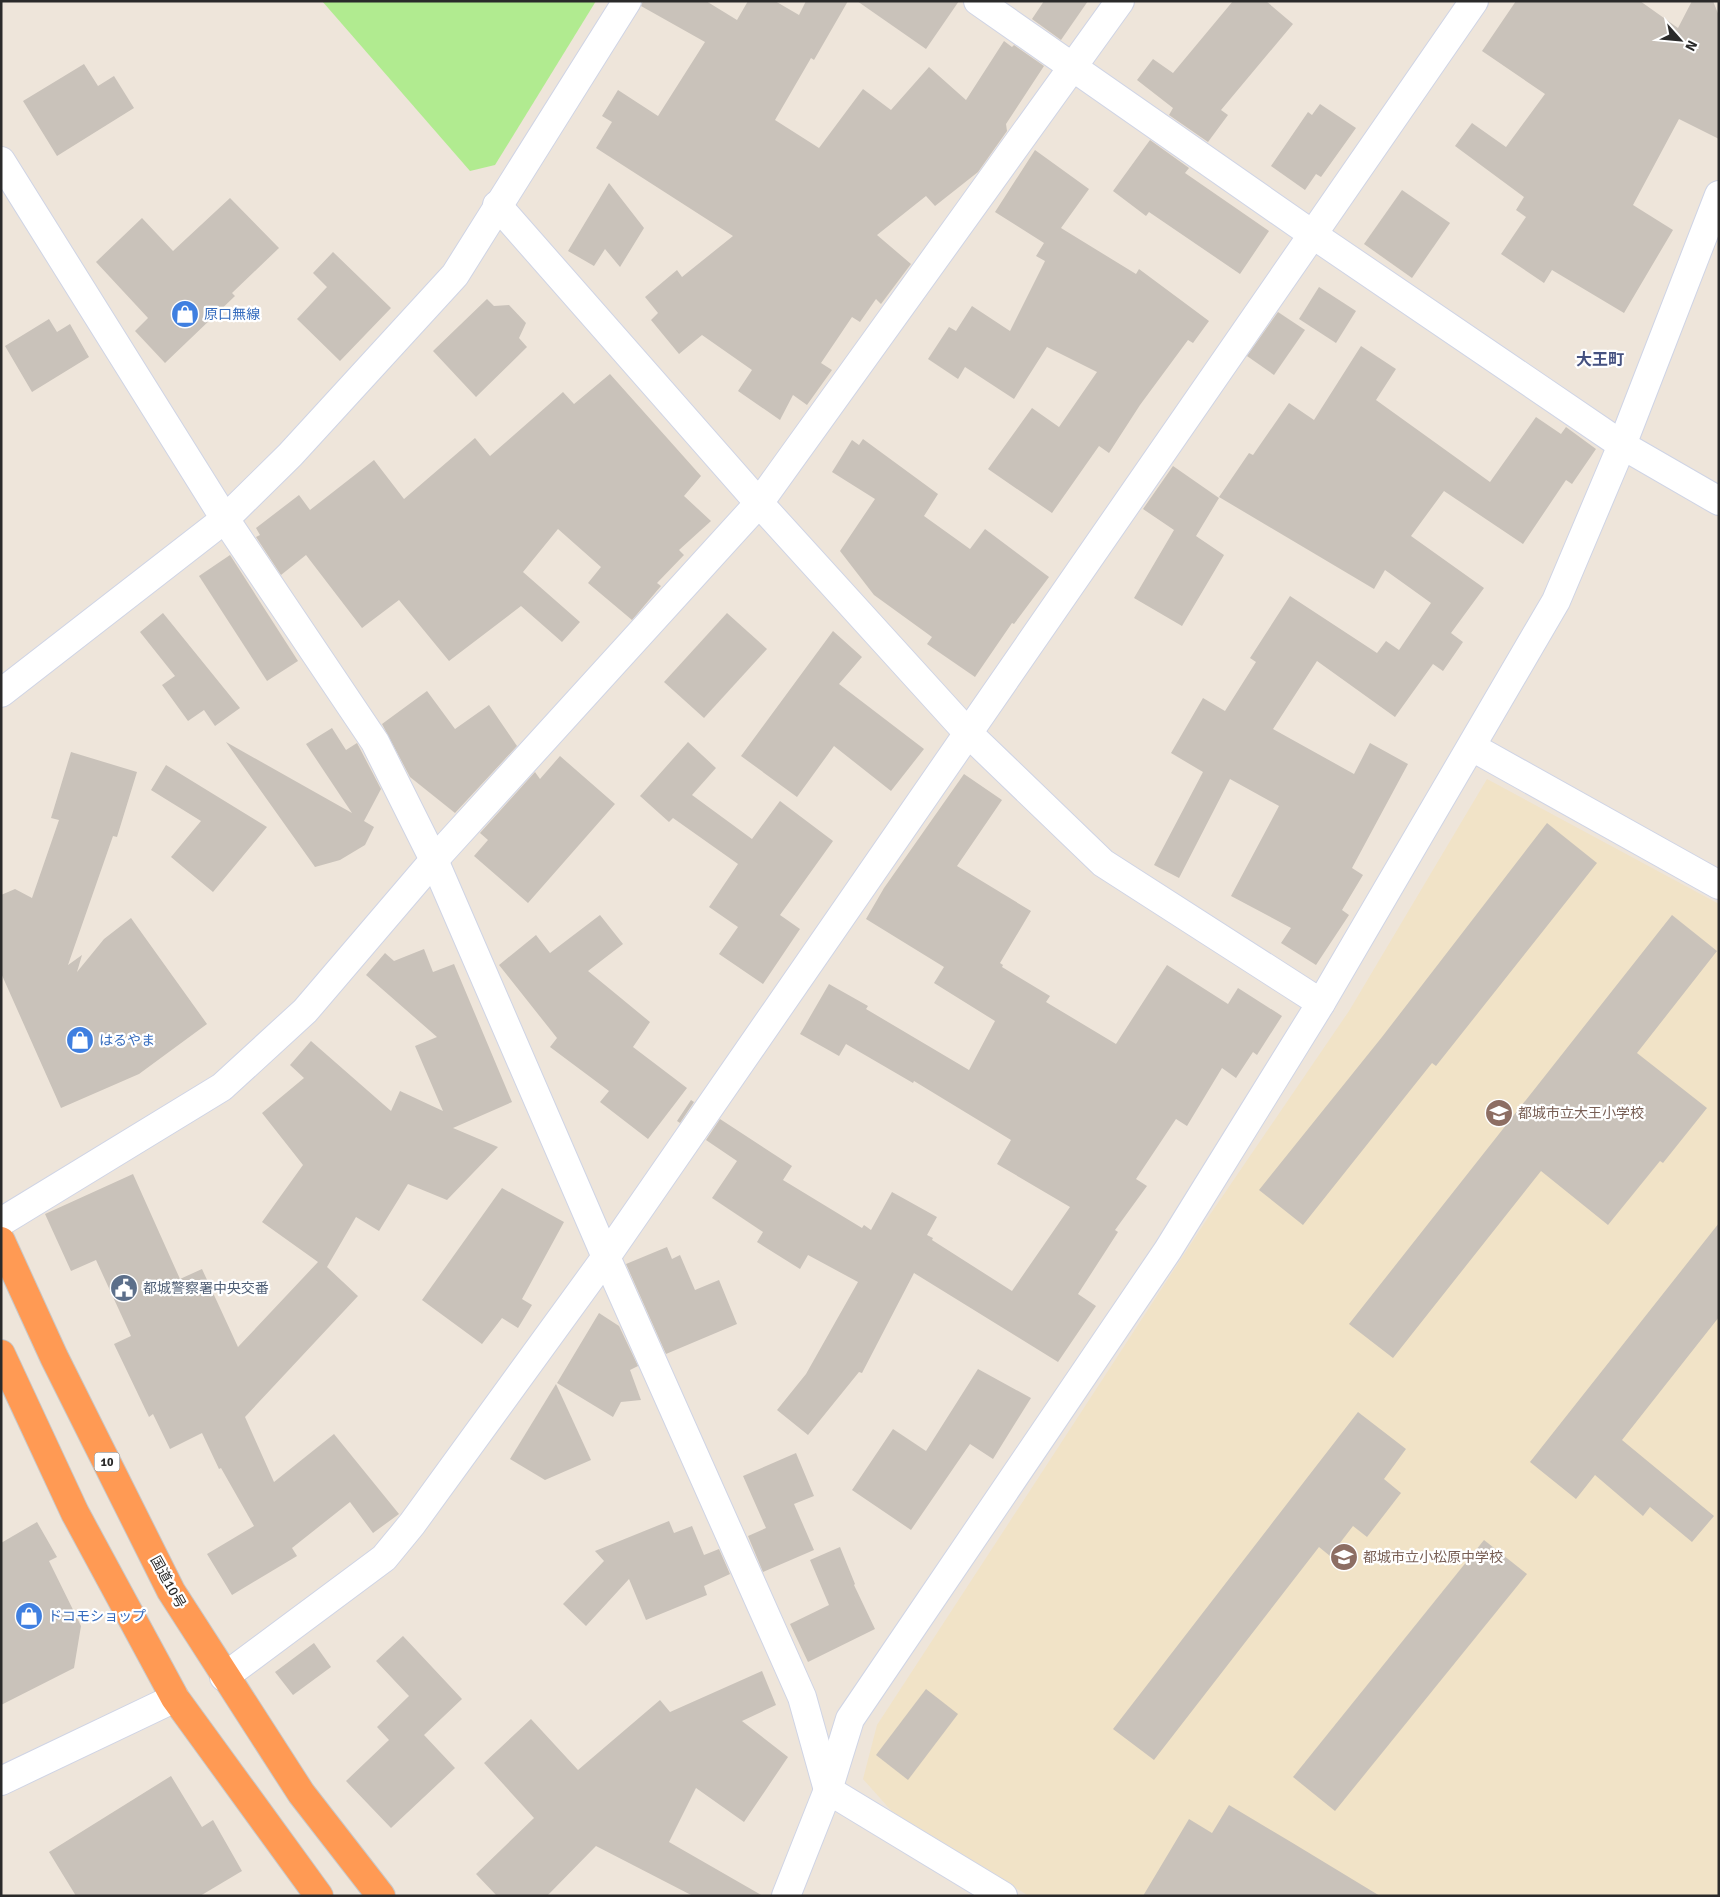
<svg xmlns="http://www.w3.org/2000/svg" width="1720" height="1897" font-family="Signika,'Noto Sans JP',sans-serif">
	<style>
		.education { fill: #f1e3c7 }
		.green { fill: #b1eb90 }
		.building { fill: #c9c2ba }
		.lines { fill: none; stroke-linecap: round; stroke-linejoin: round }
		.minor-casing { stroke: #cfd4e5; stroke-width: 30 }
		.highway-casing { stroke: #c8c8c8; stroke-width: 30 }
		.minor { stroke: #fff; stroke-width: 28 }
		.highway { stroke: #ff9a54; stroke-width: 28 }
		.labels { text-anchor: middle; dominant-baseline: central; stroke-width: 4.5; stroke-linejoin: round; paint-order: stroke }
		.shield { fill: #fff; stroke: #6a6a6a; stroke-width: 1 }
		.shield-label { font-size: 12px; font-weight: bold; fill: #2a2a2a }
		.shop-label { font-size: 14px; fill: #366cbe; stroke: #fff; text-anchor: start }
		.education-label { font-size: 14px; fill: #785e54; stroke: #fff; text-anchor: start }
		.service-label { font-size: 14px; fill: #4e5e75; stroke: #fff; text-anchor: start }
		.street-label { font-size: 14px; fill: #2a2a2a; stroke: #fff }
		.quarter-label { font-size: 16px; font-weight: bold; fill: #455180; stroke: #fff }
	</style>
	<rect width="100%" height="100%" fill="#eee5da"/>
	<path class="education" d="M 1487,779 L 1719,904 L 1719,1896 L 1029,1896 L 896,1816 L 863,1779 L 877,1725 L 1209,1216 L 1349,1011 Z"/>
	<path class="green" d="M 322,1 L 596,1 L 495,165 L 470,171 Z"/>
	<g class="building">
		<path d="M 643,1 L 706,1 L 737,20 L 748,1 L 775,1 L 799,15 L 806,1 L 848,1 L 814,60 L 811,58 L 775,120 L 819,148 L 863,89 L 891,110 L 929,67 L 966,100 L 1004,41 L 1012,47 L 1014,45 L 1044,66 L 1006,124 L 1007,131 L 978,172 L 935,206 L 926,196 L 877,235 L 911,264 L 881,304 L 876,299 L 860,322 L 852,317 L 821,363 L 832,370 L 807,405 L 793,395 L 780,420 L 738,391 L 752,370 L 702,335 L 679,354 L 651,320 L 658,313 L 645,297 L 677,270 L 682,277 L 733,236 L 596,148 L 612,122 L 602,116 L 618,90 L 658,116 L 705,42 L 641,6 Z"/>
		<path d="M 857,1 L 959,1 L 926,49 Z"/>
		<path d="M 1044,1 L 1088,1 L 1061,40 L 1032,19 Z"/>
		<path d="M 1233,1 L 1266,1 L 1293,24 L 1221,110 L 1228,115 L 1208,142 L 1169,115 L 1173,108 L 1137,80 L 1153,59 L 1173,73 Z"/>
		<path d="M 1516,1 L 1640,1 L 1678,28 L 1692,1 L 1713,1 L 1719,16 L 1719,139 L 1679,119 L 1633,205 L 1673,230 L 1624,313 L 1552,270 L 1544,283 L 1501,254 L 1526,217 L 1516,210 L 1524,197 L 1455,146 L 1472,123 L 1506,147 L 1545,94 L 1482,51 Z"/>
		<path d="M 84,64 L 98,86 L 114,76 L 134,108 L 57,156 L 23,101 Z"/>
		<path d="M 1320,104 L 1356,128 L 1321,177 L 1316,174 L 1305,190 L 1271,166 L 1308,112 L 1312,115 Z"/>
		<path d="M 1150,140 L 1189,168 L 1185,173 L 1269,231 L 1240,274 L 1149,212 L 1146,216 L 1113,191 Z"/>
		<path d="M 1035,150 L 1089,189 L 1061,228 L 1136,274 L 1139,269 L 1209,321 L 1193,343 L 1188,340 L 1140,405 L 1109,453 L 1099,446 L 1052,513 L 988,469 L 1032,408 L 1059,427 L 1097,372 L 1047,347 L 1014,399 L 965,367 L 958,379 L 928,359 L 949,327 L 956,331 L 972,306 L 1010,331 L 1045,261 L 1036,256 L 1044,243 L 995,212 Z"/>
		<path d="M 609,183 L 644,228 L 620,267 L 605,249 L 594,266 L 568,251 Z"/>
		<path d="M 1402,190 L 1450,223 L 1412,278 L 1364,244 Z"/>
		<path d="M 230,198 L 279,248 L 232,293 L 235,296 L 165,363 L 135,331 L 148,318 L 96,262 L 142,218 L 173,251 Z"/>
		<path d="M 333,252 L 391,308 L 340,361 L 297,319 L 327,287 L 313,273 Z"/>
		<path d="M 1319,287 L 1356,311 L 1336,343 L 1299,319 Z"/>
		<path d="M 487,299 L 494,306 L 509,305 L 526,323 L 519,338 L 527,347 L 476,397 L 433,351 Z"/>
		<path d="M 1278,312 L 1305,330 L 1274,375 L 1247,356 Z"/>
		<path d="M 49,319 L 57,332 L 70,324 L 89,357 L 32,392 L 5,346 Z"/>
		<path d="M 1361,346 L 1396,369 L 1376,400 L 1490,482 L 1536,417 L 1561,434 L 1566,427 L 1596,449 L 1572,484 L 1566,480 L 1523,544 L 1444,491 L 1411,536 L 1484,588 L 1451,633 L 1463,642 L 1443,671 L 1433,664 L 1395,717 L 1317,661 L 1273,729 L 1354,774 L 1370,743 L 1408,764 L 1352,868 L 1363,875 L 1342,910 L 1349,915 L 1316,965 L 1281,943 L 1291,928 L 1231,896 L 1279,806 L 1230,779 L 1179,878 L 1154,865 L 1203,772 L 1171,753 L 1203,698 L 1225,711 L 1256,662 L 1250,658 L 1290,596 L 1377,653 L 1386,641 L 1399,650 L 1431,603 L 1385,570 L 1374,589 L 1219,497 L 1249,453 L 1253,455 L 1289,403 L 1314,420 Z"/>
		<path d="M 610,374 L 701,476 L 684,496 L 711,521 L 679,550 L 684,555 L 657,583 L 661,586 L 632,620 L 588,583 L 601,567 L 558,529 L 523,572 L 580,622 L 562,642 L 521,606 L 449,661 L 399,600 L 362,628 L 306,555 L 281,575 L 256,537 L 260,535 L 256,528 L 299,495 L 310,510 L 374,460 L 404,499 L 475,438 L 490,456 L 563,392 L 574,404 Z"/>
		<path d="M 863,439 L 938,494 L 924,516 L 970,549 L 985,529 L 1049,577 L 1014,624 L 1012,623 L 975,677 L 927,644 L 932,637 L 874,595 L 840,551 L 875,499 L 832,472 L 852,440 L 859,445 Z"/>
		<path d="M 1173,466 L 1219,498 L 1196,536 L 1224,555 L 1182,626 L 1134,598 L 1174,530 L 1143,509 Z"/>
		<path d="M 230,555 L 298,661 L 267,681 L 199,576 Z"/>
		<path d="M 163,613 L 240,708 L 215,726 L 204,710 L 188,721 L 162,685 L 175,676 L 140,632 Z"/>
		<path d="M 727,613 L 767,649 L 704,718 L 664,682 Z"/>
		<path d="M 833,631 L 862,657 L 839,684 L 924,749 L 891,791 L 834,746 L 797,797 L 741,756 Z"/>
		<path d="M 427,691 L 455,729 L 489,705 L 517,746 L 455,813 L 410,777 L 382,724 Z"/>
		<path d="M 332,728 L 346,750 L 357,743 L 381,789 L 364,821 L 374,827 L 365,845 L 340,860 L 315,867 L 226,742 L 352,813 L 306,744 Z"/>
		<path d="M 688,742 L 716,768 L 692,795 L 752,839 L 780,801 L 833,841 L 780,915 L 800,929 L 763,984 L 719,954 L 738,927 L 709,907 L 738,864 L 673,818 L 669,822 L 640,796 Z"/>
		<path d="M 71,752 L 137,772 L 117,837 L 113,836 L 68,965 L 82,955 L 77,972 L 104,939 L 131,918 L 207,1024 L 139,1074 L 61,1108 L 1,973 L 1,895 L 15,889 L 32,898 L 59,820 L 51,818 Z"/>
		<path d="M 560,756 L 615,804 L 528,903 L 474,856 L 488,840 L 480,833 L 535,772 L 540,779 Z"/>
		<path d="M 166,765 L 267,827 L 213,892 L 171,857 L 201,821 L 151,790 Z"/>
		<path d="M 964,774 L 1002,800 L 957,866 L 1031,911 L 1000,963 L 1003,965 L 1002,967 L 1050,996 L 1046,1002 L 1116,1044 L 1167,965 L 1228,1004 L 1238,988 L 1282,1016 L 1257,1055 L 1253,1052 L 1236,1078 L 1222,1068 L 1187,1126 L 1176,1119 L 1136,1179 L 1147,1186 L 1115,1230 L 1118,1232 L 1078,1294 L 1096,1306 L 1058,1362 L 914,1273 L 862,1373 L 859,1372 L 808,1435 L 777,1410 L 806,1374 L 858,1282 L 808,1255 L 800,1269 L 757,1242 L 763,1232 L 712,1198 L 737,1161 L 706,1140 L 720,1119 L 792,1166 L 783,1180 L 862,1228 L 864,1225 L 871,1230 L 892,1192 L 937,1217 L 927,1235 L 933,1238 L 932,1240 L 1012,1291 L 1070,1207 L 997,1164 L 1011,1140 L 914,1081 L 913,1083 L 846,1044 L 839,1056 L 800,1034 L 829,984 L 868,1006 L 866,1009 L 969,1070 L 995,1021 L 934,983 L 944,967 L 866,919 L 884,888 Z"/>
		<path d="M 1547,823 L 1597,863 L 1436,1066 L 1432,1063 L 1303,1225 L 1259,1190 L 1382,1037 Z"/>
		<path d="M 600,915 L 623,944 L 588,971 L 650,1022 L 633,1047 L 687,1088 L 648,1139 L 600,1102 L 609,1091 L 550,1047 L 557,1038 L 499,965 L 536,935 L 550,953 Z"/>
		<path d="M 1672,915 L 1717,951 L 1637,1053 L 1707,1108 L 1663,1163 L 1660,1161 L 1608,1225 L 1541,1171 L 1393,1358 L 1349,1324 Z"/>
		<path d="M 424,949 L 433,972 L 454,964 L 512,1102 L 453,1128 L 498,1147 L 447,1200 L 408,1184 L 379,1231 L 356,1217 L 327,1267 L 358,1296 L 245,1417 L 274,1482 L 334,1434 L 399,1514 L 373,1533 L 350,1502 L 292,1548 L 297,1556 L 232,1595 L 207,1554 L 254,1526 L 221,1468 L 219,1469 L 202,1433 L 170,1449 L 153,1414 L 149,1417 L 114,1344 L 131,1336 L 96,1260 L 71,1271 L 45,1214 L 133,1174 L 180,1279 L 202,1269 L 238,1347 L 318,1262 L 262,1222 L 303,1165 L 262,1113 L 304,1078 L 290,1065 L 311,1041 L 391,1111 L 400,1091 L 443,1111 L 415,1046 L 437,1037 L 366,975 L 385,953 L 394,961 Z"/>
		<path d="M 691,1100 L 694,1102 L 680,1123 L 677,1121 Z"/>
		<path d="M 502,1188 L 564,1222 L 522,1299 L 532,1305 L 518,1328 L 502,1318 L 482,1344 L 422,1300 Z"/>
		<path d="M 1719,1223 L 1719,1317 L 1622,1440 L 1714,1516 L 1692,1542 L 1650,1507 L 1643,1516 L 1595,1475 L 1576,1499 L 1530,1462 Z"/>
		<path d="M 667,1247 L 672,1259 L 680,1255 L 695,1290 L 719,1280 L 737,1324 L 666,1354 L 626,1264 Z"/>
		<path d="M 599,1313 L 619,1326 L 638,1366 L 630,1370 L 641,1400 L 621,1402 L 613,1417 L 557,1383 Z"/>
		<path d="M 978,1369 L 1031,1398 L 993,1459 L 970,1444 L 911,1530 L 852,1490 L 893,1429 L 926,1451 Z"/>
		<path d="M 556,1384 L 591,1460 L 545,1480 L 510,1459 Z"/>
		<path d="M 1358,1412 L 1406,1449 L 1384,1479 L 1401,1493 L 1367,1537 L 1353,1526 L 1330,1556 L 1319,1547 L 1154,1760 L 1113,1729 Z"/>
		<path d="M 796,1453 L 814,1496 L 794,1504 L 814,1550 L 763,1572 L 748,1536 L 766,1528 L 743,1476 Z"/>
		<path d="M 669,1521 L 674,1533 L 692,1526 L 704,1555 L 719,1549 L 730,1574 L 704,1586 L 707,1595 L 646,1620 L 629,1579 L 586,1626 L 563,1604 L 604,1561 L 595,1551 Z"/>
		<path d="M 37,1522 L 57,1557 L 49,1561 L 81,1626 L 74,1668 L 1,1705 L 1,1543 Z"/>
		<path d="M 1484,1540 L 1527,1574 L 1335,1811 L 1293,1777 Z"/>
		<path d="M 840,1547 L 855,1584 L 854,1585 L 875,1629 L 808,1662 L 790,1624 L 829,1605 L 810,1560 Z"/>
		<path d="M 403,1636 L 462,1699 L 424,1735 L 455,1768 L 391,1828 L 346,1781 L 389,1740 L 377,1727 L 409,1696 L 376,1661 Z"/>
		<path d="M 314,1643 L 331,1667 L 293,1695 L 275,1672 Z"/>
		<path d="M 762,1671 L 776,1705 L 742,1721 L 788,1757 L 744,1822 L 696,1788 L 669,1842 L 763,1896 L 693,1896 L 596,1846 L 547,1896 L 497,1896 L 476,1874 L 534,1818 L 484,1763 L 531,1719 L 578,1770 L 660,1700 L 670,1712 Z"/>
		<path d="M 926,1689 L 958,1714 L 908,1780 L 876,1755 Z"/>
		<path d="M 171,1776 L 202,1827 L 213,1820 L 242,1871 L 200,1896 L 76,1896 L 49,1852 Z"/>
		<path d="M 1229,1805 L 1291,1842 L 1380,1896 L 1143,1896 L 1189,1819 L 1212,1833 Z"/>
	</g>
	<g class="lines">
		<g class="minor-casing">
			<g id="minor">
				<path d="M 978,1 L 1312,234 L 1622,445 L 1719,501"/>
				<path d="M 1,161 L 225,519 L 375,742 L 434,860 L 606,1257 L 802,1697 L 828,1790 L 1003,1896"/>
				<path d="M 497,205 L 759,503 L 968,733 L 1103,863 L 1321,1003"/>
				<path d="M 1,693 L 225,519 L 290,455 L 455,275 L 627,1"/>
				<path d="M 1472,747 L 1719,885"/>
				<path d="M 1,1222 L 222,1087 L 305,1011 L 434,860 L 759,503 L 1120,1"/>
				<path d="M 224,1677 L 384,1558 L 412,1524 L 606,1257 L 1474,1"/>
				<path d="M 1,1781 L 175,1698"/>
				<path d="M 786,1896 L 828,1790 L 850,1719 L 1168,1250 L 1321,1003 L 1556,601 L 1622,445 L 1719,195"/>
			</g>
		</g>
		<g class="highway-casing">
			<g id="highway">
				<path d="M 1,1241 L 54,1357 L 171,1591 L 301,1793 L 381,1896"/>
				<path d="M 1,1354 L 75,1513 L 175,1698 L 319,1896"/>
			</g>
		</g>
		<use href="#minor" class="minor"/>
		<use href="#highway" class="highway"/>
	</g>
	<defs>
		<g id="shop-disc" transform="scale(1.4375)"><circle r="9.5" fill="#3f7fe0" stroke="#fff"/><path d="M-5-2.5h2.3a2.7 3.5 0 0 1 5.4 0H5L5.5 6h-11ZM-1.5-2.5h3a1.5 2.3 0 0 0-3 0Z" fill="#fff"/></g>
		<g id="school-disc" transform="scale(1.4375)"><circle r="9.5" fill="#8d6e63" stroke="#fff"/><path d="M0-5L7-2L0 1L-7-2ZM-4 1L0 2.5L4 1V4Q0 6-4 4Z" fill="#fff"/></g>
		<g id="civic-disc" transform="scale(1.4375)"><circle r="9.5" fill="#5c6f8a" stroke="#fff"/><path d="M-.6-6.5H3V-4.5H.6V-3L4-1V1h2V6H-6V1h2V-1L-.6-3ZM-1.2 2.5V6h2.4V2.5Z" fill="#fff"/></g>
	</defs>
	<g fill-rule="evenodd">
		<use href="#shop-disc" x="185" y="314"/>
		<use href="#shop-disc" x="80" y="1040"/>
		<use href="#school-disc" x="1499" y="1113"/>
		<use href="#civic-disc" x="124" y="1288"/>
		<use href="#school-disc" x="1344" y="1557"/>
		<use href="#shop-disc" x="29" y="1616"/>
	</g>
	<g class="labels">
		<rect class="shield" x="94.5" y="1452.5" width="25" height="19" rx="4"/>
		<g class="shield-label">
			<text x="107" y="1462">10</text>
		</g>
		<g class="shop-label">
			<text x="204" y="314">原口無線</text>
			<text x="99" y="1040">はるやま</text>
			<text x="48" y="1616">ドコモショップ</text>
		</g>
		<g class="education-label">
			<text x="1518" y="1113">都城市立大王小学校</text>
			<text x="1363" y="1557">都城市立小松原中学校</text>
		</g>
		<g class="service-label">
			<text x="143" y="1288">都城警察署中央交番</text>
		</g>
		<g class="street-label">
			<text transform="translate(168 1582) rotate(61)">国道10号</text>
		</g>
		<g class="quarter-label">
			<text x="1600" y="360">大王町</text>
		</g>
	</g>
	<rect width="1720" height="1897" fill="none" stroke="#2a2a2a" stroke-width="5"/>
	<g transform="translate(1680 40) rotate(117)" stroke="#ffffff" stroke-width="4" paint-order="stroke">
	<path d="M0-4L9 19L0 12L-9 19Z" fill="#2a2a2a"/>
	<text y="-8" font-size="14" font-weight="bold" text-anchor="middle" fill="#2a2a2a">N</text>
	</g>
</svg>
